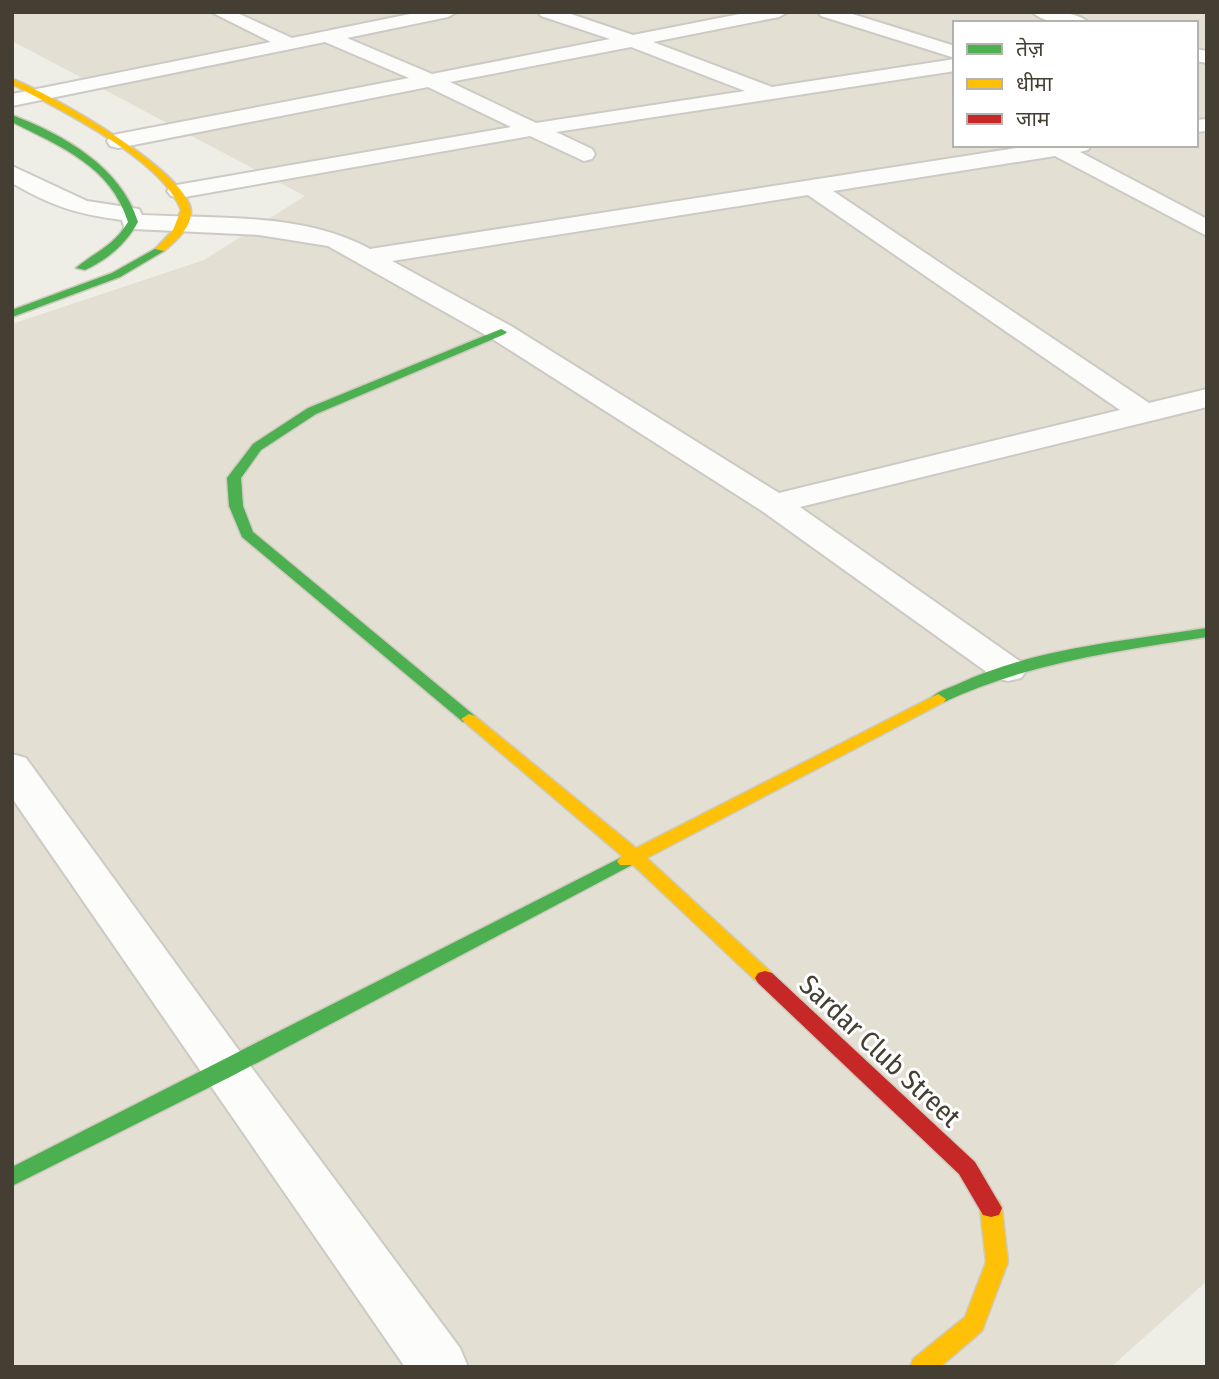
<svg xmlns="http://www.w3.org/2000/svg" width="1219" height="1379" font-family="'Fira Sans Condensed','Noto Sans Devanagari',sans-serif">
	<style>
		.residential { fill: #e3dfd3; fill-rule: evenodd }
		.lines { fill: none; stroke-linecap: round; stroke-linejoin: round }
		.street-casing { stroke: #cccac4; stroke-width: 4 }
		.fast-casing { stroke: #cecabd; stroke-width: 3 }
		.slow-casing { stroke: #cecabd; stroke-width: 3 }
		.jam-casing { stroke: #cecabd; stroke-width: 3 }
		.street { fill: #fcfcfb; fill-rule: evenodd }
		.fast { fill: #4caf50; fill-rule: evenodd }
		.slow { fill: #ffc107; fill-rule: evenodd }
		.jam { fill: #c62828; fill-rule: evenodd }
		.labels { text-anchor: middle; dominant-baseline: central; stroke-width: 6; stroke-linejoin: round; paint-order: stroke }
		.near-street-label { font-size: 28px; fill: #443e33; stroke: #fff }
	</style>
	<rect width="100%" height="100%" fill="#eeede6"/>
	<path class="residential" d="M 12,12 L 1207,12 L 1207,1281 L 1111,1367 L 12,1367 L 12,324 L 204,260 L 305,196 L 12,41 ZM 955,23 L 1196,23 L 1196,145 L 955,145 Z"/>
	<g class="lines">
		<g class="street-casing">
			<g id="street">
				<path d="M 211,12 L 235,12 L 292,38 L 420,12 L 457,12 L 448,17 L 347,38 L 432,74 L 610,39 L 541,16 L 538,12 L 565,12 L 633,35 L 750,12 L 788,12 L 779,17 L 653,42 L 772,87 L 955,59 L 955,71 L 556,132 L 592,149 L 595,154 L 592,159 L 584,161 L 530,136 L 179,198 L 171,196 L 167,191 L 171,186 L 511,127 L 428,87 L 118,148 L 110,146 L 107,141 L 110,136 L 118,134 L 409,78 L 325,42 L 12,106 L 12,94 L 271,42 ZM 631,47 L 745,91 L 536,123 L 450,82 Z"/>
				<path d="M 818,12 L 846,12 L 955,46 L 955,58 L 821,16 Z"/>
				<path d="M 1032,12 C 1050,12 1076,10 1089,23 C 1071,23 1046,25 1032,12 Z"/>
				<path d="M 1196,49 L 1207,51 L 1207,63 L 1196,61 Z"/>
				<path d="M 1207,119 L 1207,131 L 1196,132 L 1196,120 Z"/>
				<path d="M 1036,145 L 1091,145 L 1088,150 L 1080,152 L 1207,219 L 1207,236 L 1055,156 L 833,191 L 1149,403 L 1207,389 L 1207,407 L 800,507 L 1021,662 L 1027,670 L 1021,678 L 1008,681 L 995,678 L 762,511 L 491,338 L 328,246 L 259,235 L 133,229 L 124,227 L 122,220 C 76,214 52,206 12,183 L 12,166 L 87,201 L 139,209 L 142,215 C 217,219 303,212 370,249 ZM 808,195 L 1120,410 L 779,493 L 511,326 L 392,261 Z"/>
				<path d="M 12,754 L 26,758 L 243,1056 L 460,1348 L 468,1367 L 405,1367 L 12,798 Z"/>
			</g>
		</g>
		<g class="fast-casing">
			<g id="fast">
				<path d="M 12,115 C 64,135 121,167 138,222 C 125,245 108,259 85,270 L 76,268 C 96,251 113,247 128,222 C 111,166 61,147 12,122 Z"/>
				<path d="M 160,246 L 165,249 L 164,251 L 120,277 L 12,317 L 12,310 L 112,273 Z"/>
				<path d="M 501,329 L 507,332 L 505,334 L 316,414 L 261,450 L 241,478 L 243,506 L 253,532 L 475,716 L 477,719 L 475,722 L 463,722 L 242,537 L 229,506 L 227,478 L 253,444 L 308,408 Z"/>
				<path d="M 1207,628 L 1207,637 C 1116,651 1028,663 944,702 L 932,702 L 930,699 C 937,691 949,688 958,684 C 1035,648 1124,641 1207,628 Z"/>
				<path d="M 626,855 L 632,857 L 635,861 L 632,865 L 232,1076 L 12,1186 L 12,1167 Z"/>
			</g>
		</g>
		<g class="slow-casing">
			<g id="slow">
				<path d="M 12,79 C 48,92 191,173 191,212 C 191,228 175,242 164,251 L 155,249 L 173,230 L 181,210 C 162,159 60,110 12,84 Z"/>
				<path d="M 938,694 L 946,699 L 944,702 L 647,858 L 772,973 L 775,978 L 772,983 L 765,985 L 758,983 L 633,865 L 620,865 L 617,861 L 622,856 L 461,719 L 469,714 L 475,716 L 636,848 Z"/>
				<path d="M 991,1199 L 999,1201 L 1002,1208 L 1008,1262 L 982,1331 L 940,1367 L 910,1367 L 913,1359 L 965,1317 L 986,1262 L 980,1208 L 983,1201 Z"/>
			</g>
		</g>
		<g class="jam-casing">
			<path id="jam" d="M 765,971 L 772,973 L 975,1162 L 1002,1208 L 999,1215 L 991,1217 L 983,1215 L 959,1174 L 758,983 L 755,978 L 758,973 Z"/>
		</g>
		<use href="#street" class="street"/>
		<use href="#fast" class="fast"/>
		<use href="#slow" class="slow"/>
		<use href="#jam" class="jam"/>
	</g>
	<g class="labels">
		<g class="near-street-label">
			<text transform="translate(880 1051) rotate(43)">Sardar Club Street</text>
		</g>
	</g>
	<rect width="1219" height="1379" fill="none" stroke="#443e33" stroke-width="28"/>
	<rect x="953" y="21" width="245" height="126" fill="#ffffff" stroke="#b4b2ad" stroke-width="2"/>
	<rect x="967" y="44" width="35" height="10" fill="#4caf50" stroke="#b4b2ad" stroke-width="2"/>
	<text x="1016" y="56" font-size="21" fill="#443e33">तेज़</text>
	<rect x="967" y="79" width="35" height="10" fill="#ffc107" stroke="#b4b2ad" stroke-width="2"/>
	<text x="1016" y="91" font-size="21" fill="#443e33">धीमा</text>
	<rect x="967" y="114" width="35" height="10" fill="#c62828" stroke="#b4b2ad" stroke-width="2"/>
	<text x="1016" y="126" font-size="21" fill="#443e33">जाम</text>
</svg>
